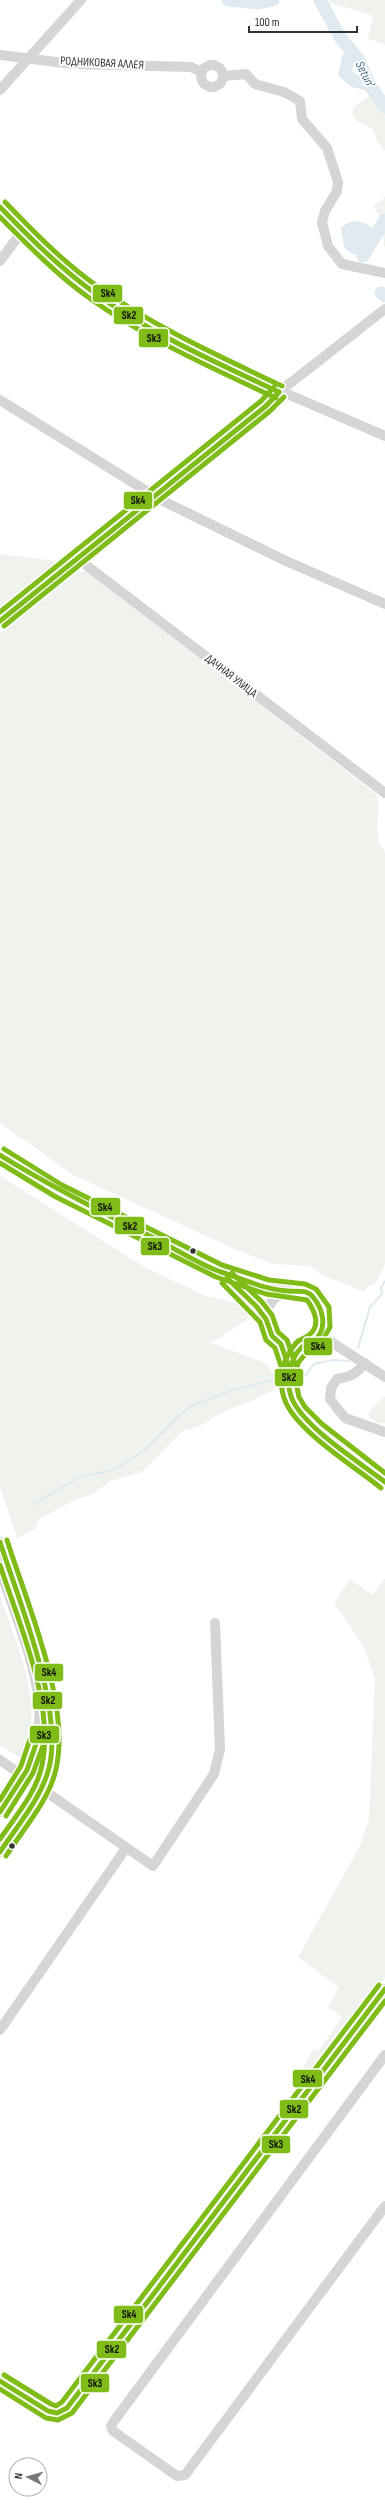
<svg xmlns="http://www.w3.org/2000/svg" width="385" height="2505" font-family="'Sofia Sans Condensed',sans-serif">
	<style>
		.green { fill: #f0f3ed }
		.water { fill: #dee9f0 }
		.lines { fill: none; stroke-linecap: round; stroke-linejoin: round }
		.stream { stroke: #dee9f0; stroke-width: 2 }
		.river { stroke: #dee9f0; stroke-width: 13 }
		.minor { stroke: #d5d5d5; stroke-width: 10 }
		.bus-1-casing { stroke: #fff; stroke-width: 8 }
		.bus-2-casing { stroke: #fff; stroke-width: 8 }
		.bus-3-casing { stroke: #fff; stroke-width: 8 }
		.bus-1 { stroke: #7fbc17; stroke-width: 5 }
		.bus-2 { stroke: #7fbc17; stroke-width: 5 }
		.bus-3 { stroke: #7fbc17; stroke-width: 5 }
		.bus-dot { fill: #313131; stroke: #fff; stroke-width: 1.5 }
		.labels { text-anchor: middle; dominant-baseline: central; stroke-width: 4; stroke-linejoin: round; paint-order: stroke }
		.street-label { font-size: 12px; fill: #313131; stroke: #fff }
		.water-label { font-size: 13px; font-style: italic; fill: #476f8b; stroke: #fff }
		.line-badge { stroke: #fff; stroke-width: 1.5 }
		.pale-badge-label { font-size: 11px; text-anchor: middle; font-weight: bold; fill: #111 }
	</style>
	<rect width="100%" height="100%" fill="#fff"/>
	<g class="green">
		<path d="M 328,0 L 385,0 L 385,45 L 368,38 L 373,16 L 331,3 Z"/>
		<path d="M 373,93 L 385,99 L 385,151 L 379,144 L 372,129 L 357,121 L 352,115 L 353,108 Z"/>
		<path d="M 385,196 L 385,248 C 381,240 385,233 384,225 C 382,217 376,213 373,205 L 381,201 Z"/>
		<path d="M 0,554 L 57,561 L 57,566 L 0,611 Z"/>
		<path d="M 80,571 L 87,572 L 376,794 C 383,813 370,835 385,852 L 385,1264 L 375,1284 L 367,1287 L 365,1292 L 324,1276 L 309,1266 L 273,1264 L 237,1250 L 73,1175 L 0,1123 L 0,633 L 74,573 Z"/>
		<path d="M 0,1176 L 146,1268 L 206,1296 L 241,1304 L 251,1309 L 248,1319 L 211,1343 L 268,1364 L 271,1373 L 280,1374 L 281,1382 L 279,1387 L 249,1402 L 227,1410 L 198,1427 L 182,1431 L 142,1472 L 111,1481 L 91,1495 L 76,1499 L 47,1515 L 39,1520 L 35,1529 L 17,1538 L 0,1487 Z"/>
		<path d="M 385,1396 L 385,1423 L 381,1424 L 369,1418 L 369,1411 Z"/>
		<path d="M 385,1578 L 385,1978 L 307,2085 L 300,2073 L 313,2049 L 318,2052 L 342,2017 L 328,2006 L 339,1988 L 298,1957 L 360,1846 L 369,1819 L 375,1679 L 363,1645 L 334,1603 L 350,1579 L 372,1595 Z"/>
		<path d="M 0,1595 C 16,1646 48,1706 22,1759 L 0,1745 Z"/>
		<path d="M 43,1702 L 50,1734 L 44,1771 L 41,1776 L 36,1777 L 31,1771 Z"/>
	</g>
	<path class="water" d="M 354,221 L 364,223 L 379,231 L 380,240 L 372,253 C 360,257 352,256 344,247 L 341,228 L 347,223 Z"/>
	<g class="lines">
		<g class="stream">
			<path d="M 358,1348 L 370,1307 L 382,1294 L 381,1288 L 385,1281"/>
			<path d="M 302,1380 L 314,1364 L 333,1360 L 349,1361"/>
			<path d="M 34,1504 L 81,1476 L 105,1472 L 124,1464 L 146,1449 L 176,1418 L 193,1405 L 233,1390 L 281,1378"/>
		</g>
		<g class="river">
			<path d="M 228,0 L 258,3 L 273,0"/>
			<path d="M 320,0 L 340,37 L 359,60 L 369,84 L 385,107"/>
			<path d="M 353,55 L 348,59 L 345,73 L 354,81 L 369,84"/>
			<path d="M 363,256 L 385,220"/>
			<path d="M 381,293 L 385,296"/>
		</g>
		<g class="minor">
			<path d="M 0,55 L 72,64 L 191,67 L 202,72"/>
			<circle cx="212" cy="76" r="11"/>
			<path d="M 223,76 L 246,74 L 255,84 L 284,92 L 300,101 L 302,119 L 327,148 L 338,182 L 337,191 L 325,211 L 322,222 L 328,246 L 342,264 L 385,273"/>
			<path d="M 0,90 L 81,0"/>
			<path d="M 0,207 L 48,253 L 92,291 L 153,329 L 248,377 L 385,436"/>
			<path d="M 0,261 L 23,230"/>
			<path d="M 0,400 L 161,500 L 286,561 L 385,604"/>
			<path d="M 78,559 L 385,793"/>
			<path d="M 0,621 L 266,406 L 279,392 L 385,309"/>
			<path d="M 0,1155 C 51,1188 105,1215 160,1242 C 202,1262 241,1282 287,1291"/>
			<path d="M 224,1275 L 245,1294 L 266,1319"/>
			<circle cx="295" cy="1319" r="29"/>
			<path d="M 319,1334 L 385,1377"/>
			<path d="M 281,1344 L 289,1368 L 290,1392 L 299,1411 L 317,1429 L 385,1482"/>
			<path d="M 365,1363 C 356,1374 350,1377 337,1379 L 331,1388 L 330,1399 L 345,1418 L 385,1432"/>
			<path d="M 0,1542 L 46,1686 L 53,1734 L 49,1768 L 41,1789 L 0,1852"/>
			<path d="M 0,1569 C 18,1626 54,1697 33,1757 C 26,1777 12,1795 0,1812"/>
			<path d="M 0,1760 L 153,1866 L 214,1774 L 220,1749 L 215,1623"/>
			<path d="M 0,2030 L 126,1848"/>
			<path d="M 385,2055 L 114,2421 L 111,2426 L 113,2431 L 177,2476 L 185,2475 L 385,2206"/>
			<path d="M 0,2381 L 48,2411 L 57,2413 L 67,2408 L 385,1989"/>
		</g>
		<g class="bus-1-casing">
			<g id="bus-1">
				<path d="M 0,207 C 29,237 59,267 92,291 C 149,333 215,362 279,392"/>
				<path d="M 0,621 L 266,406 L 279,392"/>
				<path d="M 0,1155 C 50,1186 101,1212 154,1238 C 176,1249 198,1264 221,1272 C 243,1279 266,1290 288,1291 C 297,1292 307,1289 313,1297 C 323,1309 328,1328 315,1340 C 311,1343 305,1344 302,1347 C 288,1360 285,1384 293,1401 C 307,1429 359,1462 385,1482"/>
				<path d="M 227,1278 L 256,1306 L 266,1319 L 272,1336 L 281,1344 L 289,1368 L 288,1382"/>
				<path d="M 0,1542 C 19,1602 64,1708 49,1768 C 41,1799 17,1826 0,1852"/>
				<path d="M 0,1812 L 27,1770 L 37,1741"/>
				<path d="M 0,2381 L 48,2411 L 57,2413 L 67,2408 L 385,1989"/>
			</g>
		</g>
		<g class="bus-2-casing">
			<g id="bus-2">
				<path d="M 0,217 C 28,245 56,274 88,297 C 146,339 212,368 276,398"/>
				<path d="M 4,626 L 270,411 L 284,397"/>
				<path d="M 0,1163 L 56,1197 L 216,1277 L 266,1294 L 307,1300 C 315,1311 321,1326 309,1335 C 305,1339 299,1339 296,1343 C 282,1359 277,1383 286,1403 C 300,1433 354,1466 381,1488"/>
				<path d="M 222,1283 L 260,1322 L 266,1340 L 275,1348 L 282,1369 L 281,1382"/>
				<path d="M 0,1565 C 19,1624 55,1704 42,1765 C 37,1792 15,1817 0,1839"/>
				<path d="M 6,1816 L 33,1773 L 44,1743"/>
				<path d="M 0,2389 L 46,2418 L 58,2420 L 72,2413 L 385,2001"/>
			</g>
		</g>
		<g class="bus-3-casing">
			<g id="bus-3">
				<path d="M 5,202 C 34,232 63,262 97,286 C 154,327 219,356 282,386"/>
				<path d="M 0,612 L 261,401 L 274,387"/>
				<path d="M 4,1149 L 62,1185 L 222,1265 L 269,1280 L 305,1284 L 316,1289 L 329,1307 L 330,1327 L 320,1345 L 307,1352 L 298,1363 L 295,1378 L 299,1397 L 305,1407 L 322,1424 L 385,1473"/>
				<path d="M 232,1273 L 262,1302 L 272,1315 L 278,1332 L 287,1340 L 296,1366 L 295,1382"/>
				<path d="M 0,1800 L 21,1766 L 30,1739"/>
				<path d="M 6,1856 C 23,1829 49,1801 56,1769 C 71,1704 27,1604 7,1540"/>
				<path d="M 4,2375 L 51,2404 L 56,2406 L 62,2402 L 379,1985"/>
			</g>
		</g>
		<use href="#bus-1" class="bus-1"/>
		<use href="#bus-2" class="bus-2"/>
		<use href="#bus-3" class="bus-3"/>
	</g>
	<g class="bus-dot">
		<circle cx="193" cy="1251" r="3.5"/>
		<circle cx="12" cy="1846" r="3.5"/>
	</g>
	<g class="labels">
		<g class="street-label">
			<text transform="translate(102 63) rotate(3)">РОДНИКОВАЯ АЛЛЕЯ</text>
			<text transform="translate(231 676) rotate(38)">ДАЧНАЯ УЛИЦА</text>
		</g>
		<g class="water-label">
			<text transform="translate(365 74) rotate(63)">Setun'</text>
		</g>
	</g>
	<g class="line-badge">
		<rect x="92" y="284" width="31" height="19" rx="4" fill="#7fbc17"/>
		<rect x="113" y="306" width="31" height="19" rx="4" fill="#7fbc17"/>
		<rect x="138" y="328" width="31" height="20" rx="4" fill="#7fbc17"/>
		<rect x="123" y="491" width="30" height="19" rx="4" fill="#7fbc17"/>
		<rect x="90" y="1197" width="31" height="19" rx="4" fill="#7fbc17"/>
		<rect x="114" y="1216" width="31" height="19" rx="4" fill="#7fbc17"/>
		<rect x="140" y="1237" width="30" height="19" rx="4" fill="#7fbc17"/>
		<rect x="303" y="1337" width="30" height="19" rx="4" fill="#7fbc17"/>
		<rect x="274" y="1368" width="30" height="19" rx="4" fill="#7fbc17"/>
		<rect x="34" y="1663" width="30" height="19" rx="4" fill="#7fbc17"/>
		<rect x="32" y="1691" width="31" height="19" rx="4" fill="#7fbc17"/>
		<rect x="29" y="1725" width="31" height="19" rx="4" fill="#7fbc17"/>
		<rect x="292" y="2069" width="31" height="19" rx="4" fill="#7fbc17"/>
		<rect x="279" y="2099" width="30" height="20" rx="4" fill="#7fbc17"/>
		<rect x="261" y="2135" width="30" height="19" rx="4" fill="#7fbc17"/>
		<rect x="113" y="2305" width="31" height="19" rx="4" fill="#7fbc17"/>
		<rect x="96" y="2340" width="31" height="19" rx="4" fill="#7fbc17"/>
		<rect x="80" y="2373" width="30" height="20" rx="4" fill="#7fbc17"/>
	</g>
	<g class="pale-badge-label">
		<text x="108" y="297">Sk4</text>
		<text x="129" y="319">Sk2</text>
		<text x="154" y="342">Sk3</text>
		<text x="138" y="504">Sk4</text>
		<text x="105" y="1211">Sk4</text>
		<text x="130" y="1230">Sk2</text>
		<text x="155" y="1250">Sk3</text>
		<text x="318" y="1350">Sk4</text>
		<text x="289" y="1381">Sk2</text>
		<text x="49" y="1676">Sk4</text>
		<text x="48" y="1704">Sk2</text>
		<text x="44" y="1739">Sk3</text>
		<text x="308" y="2083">Sk4</text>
		<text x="294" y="2113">Sk2</text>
		<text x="276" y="2148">Sk3</text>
		<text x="129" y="2318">Sk4</text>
		<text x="112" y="2353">Sk2</text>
		<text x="95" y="2387">Sk3</text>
	</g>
	<g transform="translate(28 2477) rotate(276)"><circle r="19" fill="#ffffff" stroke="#adadad"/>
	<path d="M0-3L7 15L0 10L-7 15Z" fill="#797979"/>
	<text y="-6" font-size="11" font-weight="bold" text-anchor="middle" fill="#313131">N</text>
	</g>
	<path d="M249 26v6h108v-6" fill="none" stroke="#313131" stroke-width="2"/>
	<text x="255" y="26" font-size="12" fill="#313131" stroke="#ffffff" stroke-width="3" paint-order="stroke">100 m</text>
</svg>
